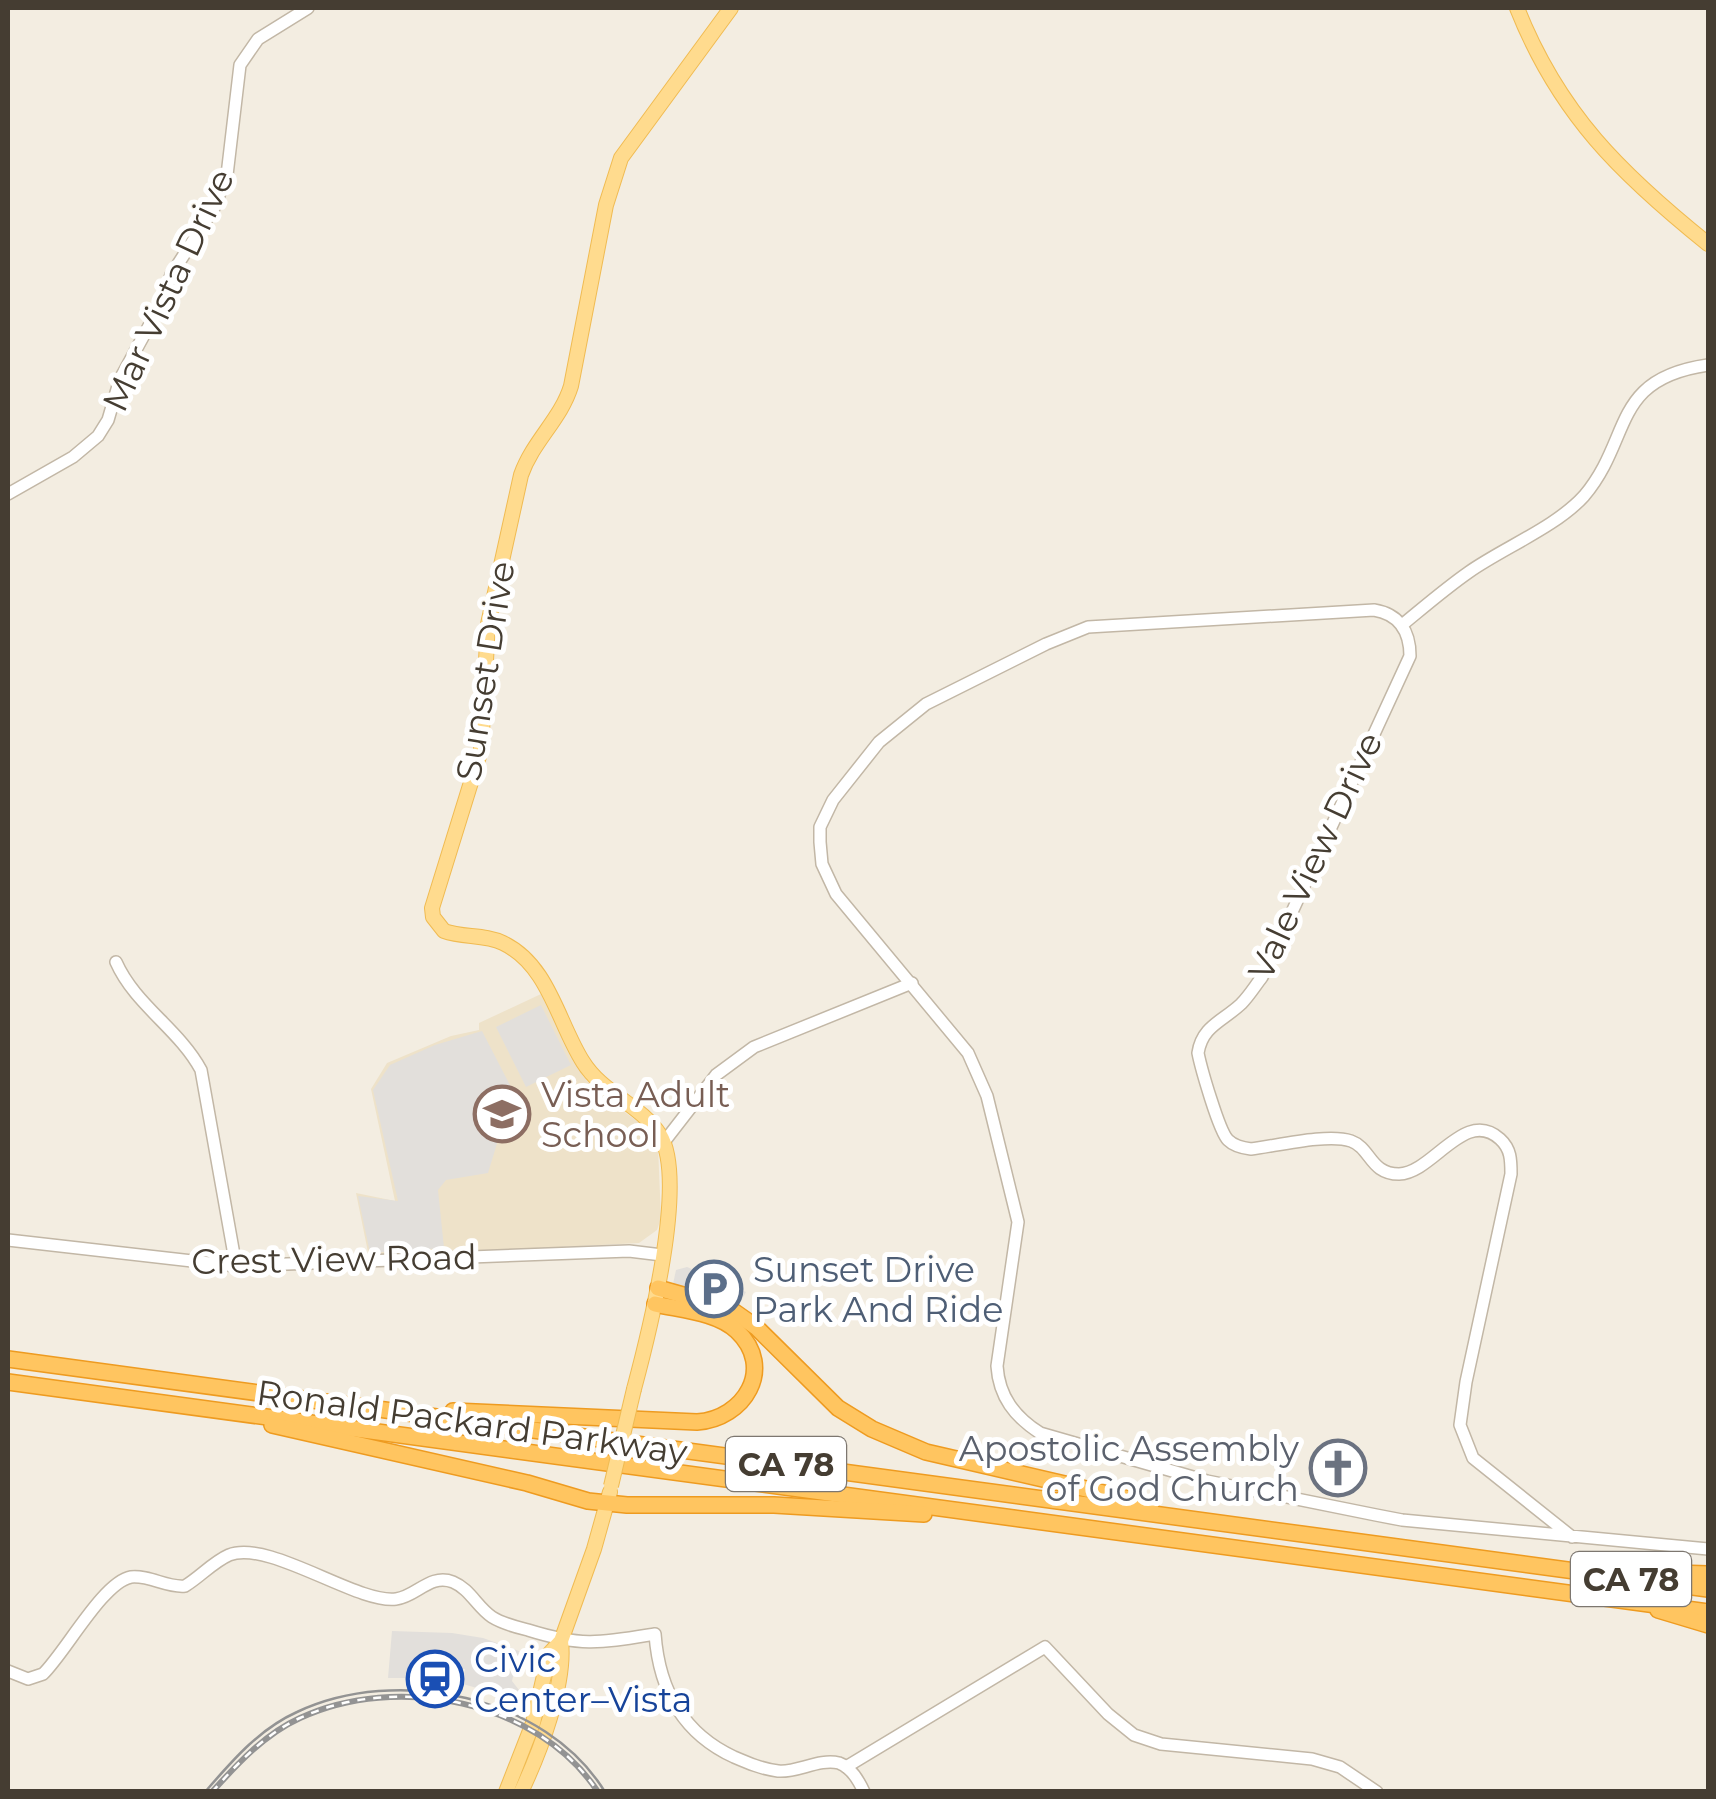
<svg xmlns="http://www.w3.org/2000/svg" width="1716" height="1799" font-family="Montserrat,sans-serif">
	<style>
		.education { fill: #eee2c9 }
		.parking { fill: #e2dfdb }
		.lines { fill: none; stroke-linecap: round; stroke-linejoin: round }
		.minor-casing { stroke: #c2b7a6; stroke-width: 14 }
		.major-casing { stroke: #f0bb52; stroke-width: 16 }
		.highway-casing { stroke: #ee9b20; stroke-width: 18 }
		.minor { stroke: #fff; stroke-width: 11 }
		.major { stroke: #ffdb8e; stroke-width: 14 }
		.highway { stroke: #ffc560; stroke-width: 15 }
		.tram { stroke: #939393; stroke-width: 2.5 }
		.rail-casing { stroke: #939393; stroke-width: 6 }
		.rail { stroke: #fff; stroke-width: 2.5; stroke-dasharray: 8; stroke-linecap: butt }
		.major-bridge-casing { stroke: #f0bb52; stroke-width: 16; stroke-linecap: butt }
		.major-bridge { stroke: #ffdb8e; stroke-width: 14 }
		.labels { text-anchor: middle; dominant-baseline: central; stroke-width: 10; stroke-linejoin: round; paint-order: stroke }
		.shield { fill: #fff; stroke: #7d7770; stroke-width: 2.5 }
		.shield-label { font-size: 32px; font-weight: bold; fill: #453d32 }
		.street-label { font-size: 35px; fill: #453d32; stroke: #fff }
		.education-label { font-size: 35px; fill: #785e54; stroke: #fff; text-anchor: start }
		.service-label { font-size: 35px; fill: #4e5e75; stroke: #fff; text-anchor: start }
		.worship-label { font-size: 35px; fill: #5b616d; stroke: #fff; text-anchor: end }
		.transit-label { font-size: 35px; fill: #164399; stroke: #fff; text-anchor: start }
	</style>
	<rect width="100%" height="100%" fill="#f3ede1"/>
	<path class="education" d="M 541,994 L 583,1076 L 598,1093 L 644,1126 L 658,1147 L 661,1218 L 657,1230 L 639,1243 L 369,1257 L 356,1193 L 395,1201 L 371,1089 L 387,1063 L 451,1036 L 479,1030 L 479,1023 Z"/>
	<g class="parking">
		<path d="M 541,1005 L 571,1065 L 526,1087 L 496,1027 Z"/>
		<path d="M 482,1031 L 513,1091 L 488,1173 L 446,1180 L 438,1190 L 444,1248 L 370,1253 L 358,1196 L 398,1201 L 373,1090 L 390,1065 L 435,1045 Z"/>
		<path d="M 687,1267 L 746,1292 L 738,1306 L 673,1284 L 676,1270 Z"/>
		<path d="M 392,1631 L 452,1633 L 483,1638 L 519,1651 L 512,1681 L 519,1690 L 515,1699 L 463,1684 L 465,1669 L 413,1663 L 412,1678 L 388,1678 Z"/>
	</g>
	<g class="lines">
		<g class="minor-casing">
			<g id="minor">
				<path d="M 8,494 L 73,457 L 98,436 L 108,420 L 120,379 L 162,302 L 171,275 L 214,208 L 227,175 L 240,65 L 258,39 L 308,8"/>
				<path d="M 1402,625 C 1424,607 1446,588 1469,572 C 1503,548 1556,527 1584,496 C 1633,438 1610,379 1708,365"/>
				<path d="M 116,962 C 135,1005 179,1029 201,1070 L 236,1266"/>
				<path d="M 664,1142 L 716,1075 L 754,1047 L 912,983"/>
				<path d="M 8,1240 L 236,1266 L 629,1251 L 662,1255"/>
				<path d="M 1572,1537 L 1473,1458 L 1460,1425 L 1466,1382 L 1511,1174 C 1511,1160 1511,1149 1500,1139 C 1465,1107 1433,1173 1399,1174 C 1370,1174 1371,1148 1351,1141 C 1328,1133 1276,1146 1251,1149 C 1243,1148 1234,1146 1228,1140 C 1219,1131 1201,1068 1198,1053 C 1202,1026 1223,1021 1241,1004 C 1249,996 1255,986 1262,977 L 1410,656 C 1410,631 1399,614 1374,610 L 1088,627 L 1046,644 L 926,704 L 879,742 L 833,800 L 820,827 L 820,842 L 822,864 L 836,894 L 968,1053 L 987,1096 L 1018,1222 L 997,1366 C 999,1397 1015,1417 1040,1433 L 1207,1481 L 1376,1515 L 1402,1520 L 1708,1549"/>
				<path d="M 8,1671 L 28,1679 L 43,1674 C 65,1653 103,1582 131,1577 C 150,1575 167,1588 185,1586 C 200,1577 213,1562 229,1555 C 269,1539 357,1604 396,1599 C 416,1597 430,1573 453,1582 C 470,1589 477,1607 492,1617 C 503,1624 516,1627 528,1630 C 582,1647 600,1643 655,1634 C 659,1689 682,1733 734,1757 C 748,1763 762,1769 778,1771 C 797,1773 819,1758 839,1763 C 851,1767 859,1781 864,1792"/>
				<path d="M 846,1767 L 1045,1647 L 1108,1714 L 1134,1735 L 1161,1744 L 1312,1759 L 1340,1767 L 1377,1792"/>
			</g>
		</g>
		<g class="major-casing">
			<g id="major">
				<path d="M 1517,8 C 1559,114 1621,174 1708,244"/>
				<path d="M 634,1389 C 648,1337 688,1181 660,1135 C 641,1105 602,1093 583,1062 C 558,1023 549,965 503,943 C 485,934 463,938 444,931 L 433,917 L 432,908 L 481,750 L 488,624 L 521,475 C 533,441 561,419 571,386 L 606,205 L 621,158 L 731,8"/>
				<path d="M 506,1792 L 533,1723 L 549,1654 L 561,1641 L 594,1549 L 610,1492"/>
				<path d="M 521,1792 C 540,1752 566,1684 561,1641"/>
			</g>
		</g>
		<g class="highway-casing">
			<g id="highway">
				<path d="M 658,1288 L 729,1308 L 756,1327 L 838,1408 L 872,1429 L 926,1452 L 1151,1504"/>
				<path d="M 8,1359 L 1708,1589"/>
				<path d="M 8,1382 L 1708,1612"/>
				<path d="M 453,1411 L 697,1422 C 744,1419 776,1368 737,1331 C 717,1312 681,1310 655,1304"/>
				<path d="M 272,1425 L 527,1483 L 588,1501 L 627,1505 L 774,1505 L 924,1514"/>
				<path d="M 1642,1572 L 1708,1574"/>
				<path d="M 1658,1610 L 1708,1625"/>
			</g>
		</g>
		<use href="#minor" class="minor"/>
		<use href="#major" class="major"/>
		<use href="#highway" class="highway"/>
		<path class="tram" d="M 205,1792 C 232,1761 259,1729 297,1712 C 396,1665 546,1695 605,1792"/>
		<g class="rail-casing">
			<path id="rail" d="M 212,1792 C 238,1763 265,1734 300,1718 C 396,1673 538,1700 598,1792"/>
		</g>
		<use href="#rail" class="rail"/>
		<g class="major-bridge-casing">
			<path id="major-bridge" d="M 611,1486 L 634,1389"/>
		</g>
		<use href="#major-bridge" class="major-bridge"/>
	</g>
	<defs>
		<g id="school-ring" transform="scale(2.875)"><circle r="9.5" fill="#fff" stroke="#8d6e63" stroke-width="1.5"/><path d="M0-5L7-2L0 1L-7-2ZM-4 1L0 2.5L4 1V4Q0 6-4 4Z" fill="#8d6e63"/></g>
		<g id="parking-ring" transform="scale(2.875)"><circle r="9.5" fill="#fff" stroke="#5c6f8a" stroke-width="1.5"/><path d="M-3.5-5.5H1a3.5 3.5 0 0 1 0 7H-1V5.5H-3.5ZM-1-3.4V-.6H.8a1.4 1.4 0 0 0 0-2.8Z" fill="#5c6f8a"/></g>
		<g id="church-ring" transform="scale(2.875)"><circle r="9.5" fill="#fff" stroke="#6b7280" stroke-width="1.5"/><path d="M-1.2-6h2.4v3.5h3.3v2.4h-3.3V6h-2.4V-.1h-3.3v-2.4h3.3Z" fill="#6b7280"/></g>
		<g id="station-ring" transform="scale(2.875)"><circle r="9.5" fill="#fff" stroke="#1a4fb4" stroke-width="1.5"/><path d="M-3-6H3Q5-6 5-4V2Q5 4 3 4L4.5 6H3L1.5 4h-3L-3 6H-4.5L-3 4Q-5 4-5 2V-4Q-5-6-3-6ZM-3.5-4v3h7v-3ZM-3.5 1v1.5H-2V1ZM2 1v1.5H3.5V1Z" fill="#1a4fb4"/></g>
	</defs>
	<g fill-rule="evenodd">
		<use href="#school-ring" x="502" y="1114"/>
		<use href="#parking-ring" x="714" y="1289"/>
		<use href="#church-ring" x="1338" y="1468"/>
		<use href="#station-ring" x="435" y="1679"/>
	</g>
	<g class="labels">
		<g class="shield">
			<rect x="726" y="1437" width="120" height="54" rx="8"/>
			<rect x="1571" y="1552" width="120" height="54" rx="8"/>
		</g>
		<g class="shield-label">
			<text x="786" y="1464">CA 78</text>
			<text x="1631" y="1579">CA 78</text>
		</g>
		<g class="street-label">
			<text transform="translate(168 290) rotate(-65)">Mar Vista Drive</text>
			<text transform="translate(485 671) rotate(-81)">Sunset Drive</text>
			<text transform="translate(1315 856) rotate(-65)">Vale View Drive</text>
			<text transform="translate(334 1259) rotate(-1)">Crest View Road</text>
			<text transform="translate(472 1422) rotate(8)">Ronald Packard Parkway</text>
		</g>
		<g class="education-label">
			<text x="541" y="1094">Vista Adult<tspan x="541" dy="40">School</tspan></text>
		</g>
		<g class="service-label">
			<text x="753" y="1269">Sunset Drive<tspan x="753" dy="40">Park And Ride</tspan></text>
		</g>
		<g class="worship-label">
			<text x="1299" y="1448">Apostolic Assembly<tspan x="1299" dy="40">of God Church</tspan></text>
		</g>
		<g class="transit-label">
			<text x="474" y="1659">Civic<tspan x="474" dy="40">Center–Vista</tspan></text>
		</g>
	</g>
	<rect width="1716" height="1799" fill="none" stroke="#453d32" stroke-width="20"/>
</svg>
